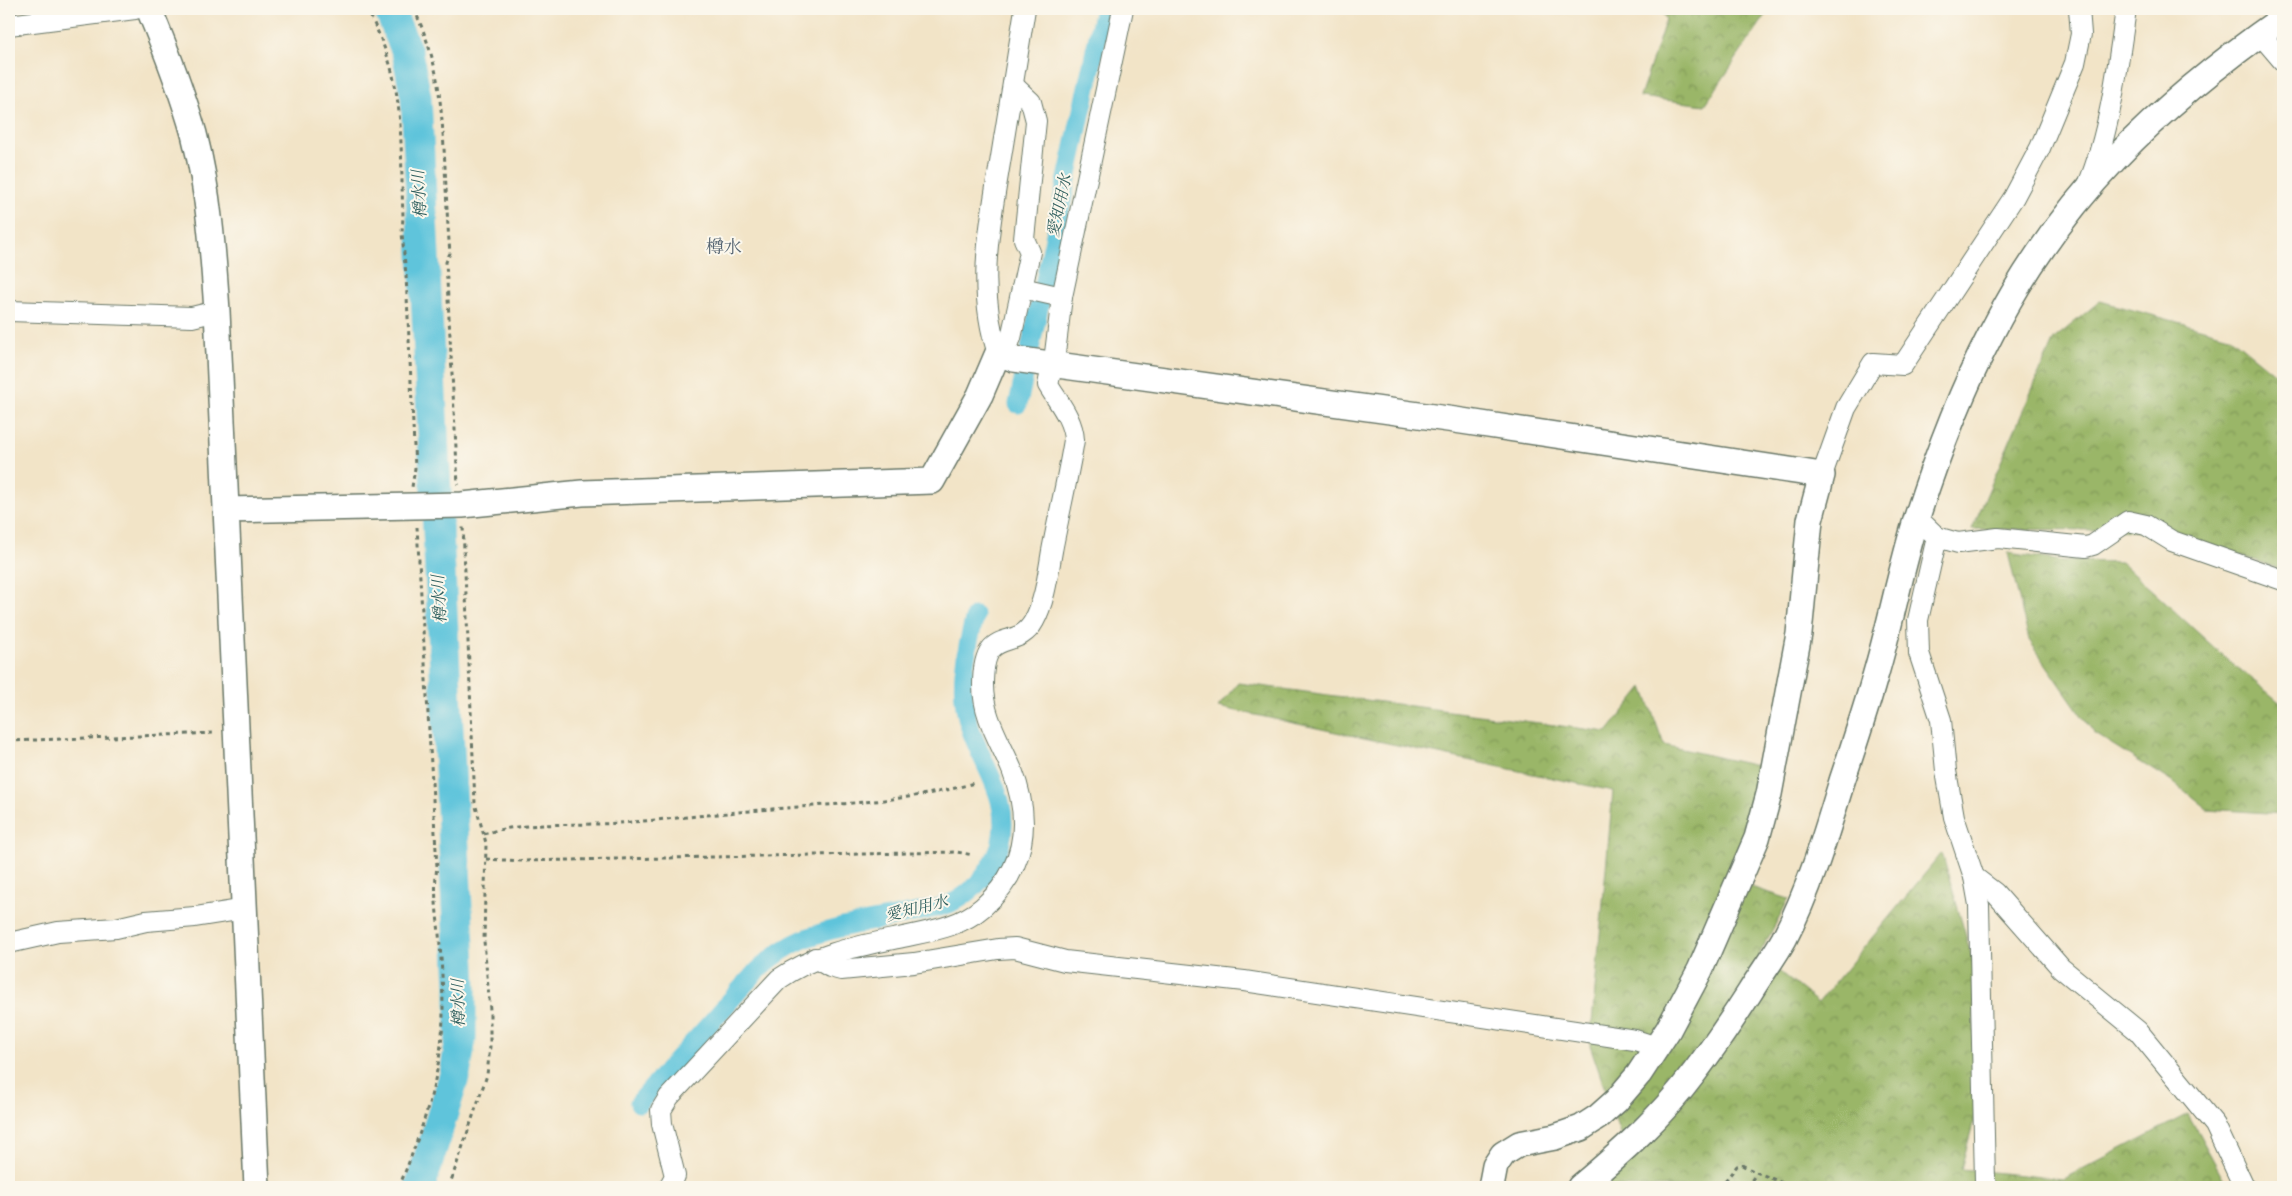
<svg xmlns="http://www.w3.org/2000/svg" width="2292" height="1196" font-family="'Sorts Mill Goudy','Noto Serif JP',serif">
	<style>
		.forest { fill: url(#forest-crowns); stroke: #5c7a4e }
		.lines { fill: none; stroke-linecap: round; stroke-linejoin: round }
		.canal { stroke: #5ec4db; stroke-width: 19 }
		.river { stroke: #5ec4db; stroke-width: 31 }
		.minor-casing { stroke: #697767; stroke-width: 22 }
		.tertiary-casing { stroke: #697767; stroke-width: 28 }
		.path { stroke: #697767; stroke-width: 3; stroke-dasharray: 4 4; stroke-linecap: butt }
		.minor { stroke: #fff; stroke-width: 20 }
		.tertiary { stroke: #fff; stroke-width: 25 }
		.labels { text-anchor: middle; dominant-baseline: central; stroke-width: 4; stroke-linejoin: round; paint-order: stroke }
		.water-label { font-size: 16px; font-style: italic; fill: #2f5f5e; stroke: #fbf7ec }
		.quarter-label { font-size: 18px; fill: #586774; stroke: #fbf7ec }
	</style>
	<defs>
		<pattern id="forest-crowns" width="20" height="18" patternUnits="userSpaceOnUse" patternTransform="scale(1.25)"><rect width="20" height="18" fill="#9ab668"/><path d="M2 6a3 3 0 1 1 6 0M12 15a3 3 0 1 1 6 0" fill="none" stroke="#7d9556"/></pattern>
	</defs>
	<rect width="100%" height="100%" fill="#fbf7ec"/>
	<filter id="ink" filterUnits="userSpaceOnUse"><feTurbulence type="fractalNoise" baseFrequency=".02" numOctaves="2"/><feDisplacementMap in="SourceGraphic" scale="10" xChannelSelector="R" yChannelSelector="G"/><feConvolveMatrix kernelMatrix="1 2 1 2 8 2 1 2 1" color-interpolation-filters="sRGB"/></filter>
	<filter id="wash" filterUnits="userSpaceOnUse"><feTurbulence type="fractalNoise" baseFrequency=".0096" numOctaves="4" result="noise"/><feDisplacementMap in="SourceGraphic" scale="20" xChannelSelector="R" yChannelSelector="G"/><feGaussianBlur stdDeviation="1.12" result="paint"/><feColorMatrix in="noise" values="0 0 0 0 0 0 0 0 0 0 0 0 0 0 0 0 0 1.4 0 .05"/><feComposite in="paint" operator="in"/></filter>
	<g filter="url(#wash)">
		<rect width="100%" height="100%" fill="#f2e4c7"/>
		<g class="forest">
			<path d="M 1660,9 L 1770,9 L 1705,105 L 1640,97 L 1666,19 Z"/>
			<path d="M 2100,301 L 2229,336 L 2283,380 L 2283,570 L 2180,535 L 2117,530 L 1972,529 L 2054,339 Z"/>
			<path d="M 2008,553 L 2062,561 L 2121,562 L 2219,652 L 2283,705 L 2283,814 L 2207,809 L 2180,787 L 2094,733 L 2029,640 Z"/>
			<path d="M 1238,683 L 1607,732 L 1643,687 L 1664,745 L 1766,768 L 1732,881 L 1789,899 L 1759,955 L 1818,1003 L 1942,853 L 1973,961 L 1976,1112 L 1961,1169 L 2063,1179 L 2188,1114 L 2228,1187 L 1826,1187 L 1804,1180 L 1791,1187 L 1597,1187 L 1628,1157 L 1590,1045 L 1613,791 L 1218,707 Z"/>
		</g>
		<g class="lines">
			<g class="canal">
				<path d="M 1018,404 L 1104,9"/>
				<path d="M 639,1103 C 664,1074 690,1046 715,1018 C 740,990 766,955 802,940 C 835,926 873,922 908,914 C 922,911 936,909 949,904 C 972,895 993,870 1000,846 C 1013,797 980,765 968,721 C 958,685 966,651 975,616"/>
			</g>
			<path class="river" d="M 389,9 L 407,52 L 416,97 L 461,986 L 461,1038 L 455,1074 L 420,1187"/>
		</g>
	</g>
	<g filter="url(#ink)">
		<g class="lines">
			<g class="minor-casing">
				<g id="minor">
					<path d="M 9,25 L 135,9"/>
					<path d="M 2260,34 L 2283,61"/>
					<path d="M 2088,185 C 2110,132 2118,65 2126,9"/>
					<path d="M 1022,288 L 1062,297"/>
					<path d="M 9,311 L 192,317 L 217,311"/>
					<path d="M 998,353 C 975,287 991,219 1002,151 C 1010,104 1017,56 1025,9"/>
					<path d="M 998,353 L 1011,338 L 1030,252 L 1024,239 L 1036,121 L 1031,102 L 1013,85"/>
					<path d="M 1822,475 L 1846,408 L 1873,363 L 1903,365 L 2014,197 L 2040,148 L 2075,63 L 2081,34 L 2079,9"/>
					<path d="M 1917,518 L 1937,537 L 1918,620 L 1919,653 L 1941,720 L 1946,771 L 1954,817 L 1974,877 L 1979,905 L 1985,1181 L 1987,1187"/>
					<path d="M 1937,537 L 1958,543 L 1998,538 L 2086,547 L 2093,545 L 2128,521 L 2146,525 L 2172,541 L 2283,580"/>
					<path d="M 1974,877 L 1995,893 L 2061,968 L 2138,1031 L 2215,1125 L 2244,1187"/>
					<path d="M 9,943 L 58,932 L 116,928 L 146,921 L 195,917 L 245,909"/>
					<path d="M 815,958 L 830,967 L 841,970 L 914,963 L 998,949 L 1015,948 L 1065,961 L 1244,981 L 1635,1040 L 1657,1047"/>
					<path d="M 669,1187 L 675,1176 L 662,1124 L 661,1110 L 669,1097 L 779,979 C 816,953 859,946 903,937 C 931,931 960,927 983,907 C 1026,869 1032,821 1012,770 C 1000,741 983,717 983,685 C 983,622 1016,654 1034,621 C 1045,601 1048,574 1052,551 C 1059,514 1068,477 1074,440 C 1073,419 1058,402 1048,385 L 1055,353 L 1062,297 L 1123,9"/>
				</g>
			</g>
			<g class="tertiary-casing">
				<g id="tertiary">
					<path d="M 149,9 C 166,50 182,91 194,134 C 209,192 213,251 217,311 L 257,1187"/>
					<path d="M 226,510 L 462,505 L 582,493 L 932,481 L 980,395 L 998,353 L 1014,359 L 1455,420 L 1822,475 L 1810,520 L 1799,634 L 1769,794 L 1757,838 L 1700,970 L 1668,1030 L 1639,1074 L 1616,1101 L 1598,1117 L 1581,1128 L 1555,1137 L 1519,1144 L 1503,1154 L 1495,1166 L 1491,1187"/>
					<path d="M 1580,1187 C 1621,1153 1662,1116 1694,1073 C 1714,1047 1732,1020 1750,992 C 1761,974 1774,957 1784,939 C 1810,889 1826,834 1842,781 C 1854,745 1866,709 1876,673 C 1891,622 1901,568 1917,517 C 1937,455 1961,392 1991,334 C 2061,197 2158,105 2283,18"/>
				</g>
			</g>
			<g class="path">
				<path d="M 367,9 C 379,33 390,58 395,85 C 403,126 401,173 403,216 L 402,233 L 406,275 L 415,468 L 412,487"/>
				<path d="M 414,9 C 425,33 434,59 438,85 C 446,141 445,198 450,253 L 446,262 L 458,485"/>
				<path d="M 9,741 L 216,733"/>
				<path d="M 484,834 C 522,821 578,826 619,823 C 675,819 730,812 786,808 C 849,803 913,801 974,783"/>
				<path d="M 486,859 L 522,861 L 957,852 L 973,855"/>
				<path d="M 399,1187 C 422,1131 443,1073 443,1011 C 443,983 441,953 438,924 C 436,904 434,887 437,867 L 417,527"/>
				<path d="M 449,1187 L 487,1075 L 490,1046 L 490,1010 L 484,941 L 486,843 L 475,803 L 463,526"/>
				<path d="M 1720,1187 L 1737,1166 L 1742,1165 C 1757,1174 1774,1178 1790,1187"/>
				<path d="M 1747,1187 L 1756,1174"/>
			</g>
			<use href="#minor" class="minor"/>
			<use href="#tertiary" class="tertiary"/>
		</g>
	</g>
	<g class="labels">
		<g class="water-label">
			<text transform="translate(421 194) rotate(-93)">樽水川</text>
			<text transform="translate(1061 206) rotate(-78)">愛知用水</text>
			<text transform="translate(441 599) rotate(-93)">樽水川</text>
			<text transform="translate(917 910) rotate(-14)">愛知用水</text>
			<text transform="translate(460 1003) rotate(-91)">樽水川</text>
		</g>
		<g class="quarter-label">
			<text x="724" y="249">樽水</text>
		</g>
	</g>
	<rect width="2292" height="1196" fill="none" stroke="#fbf7ec" stroke-width="30"/>
</svg>
